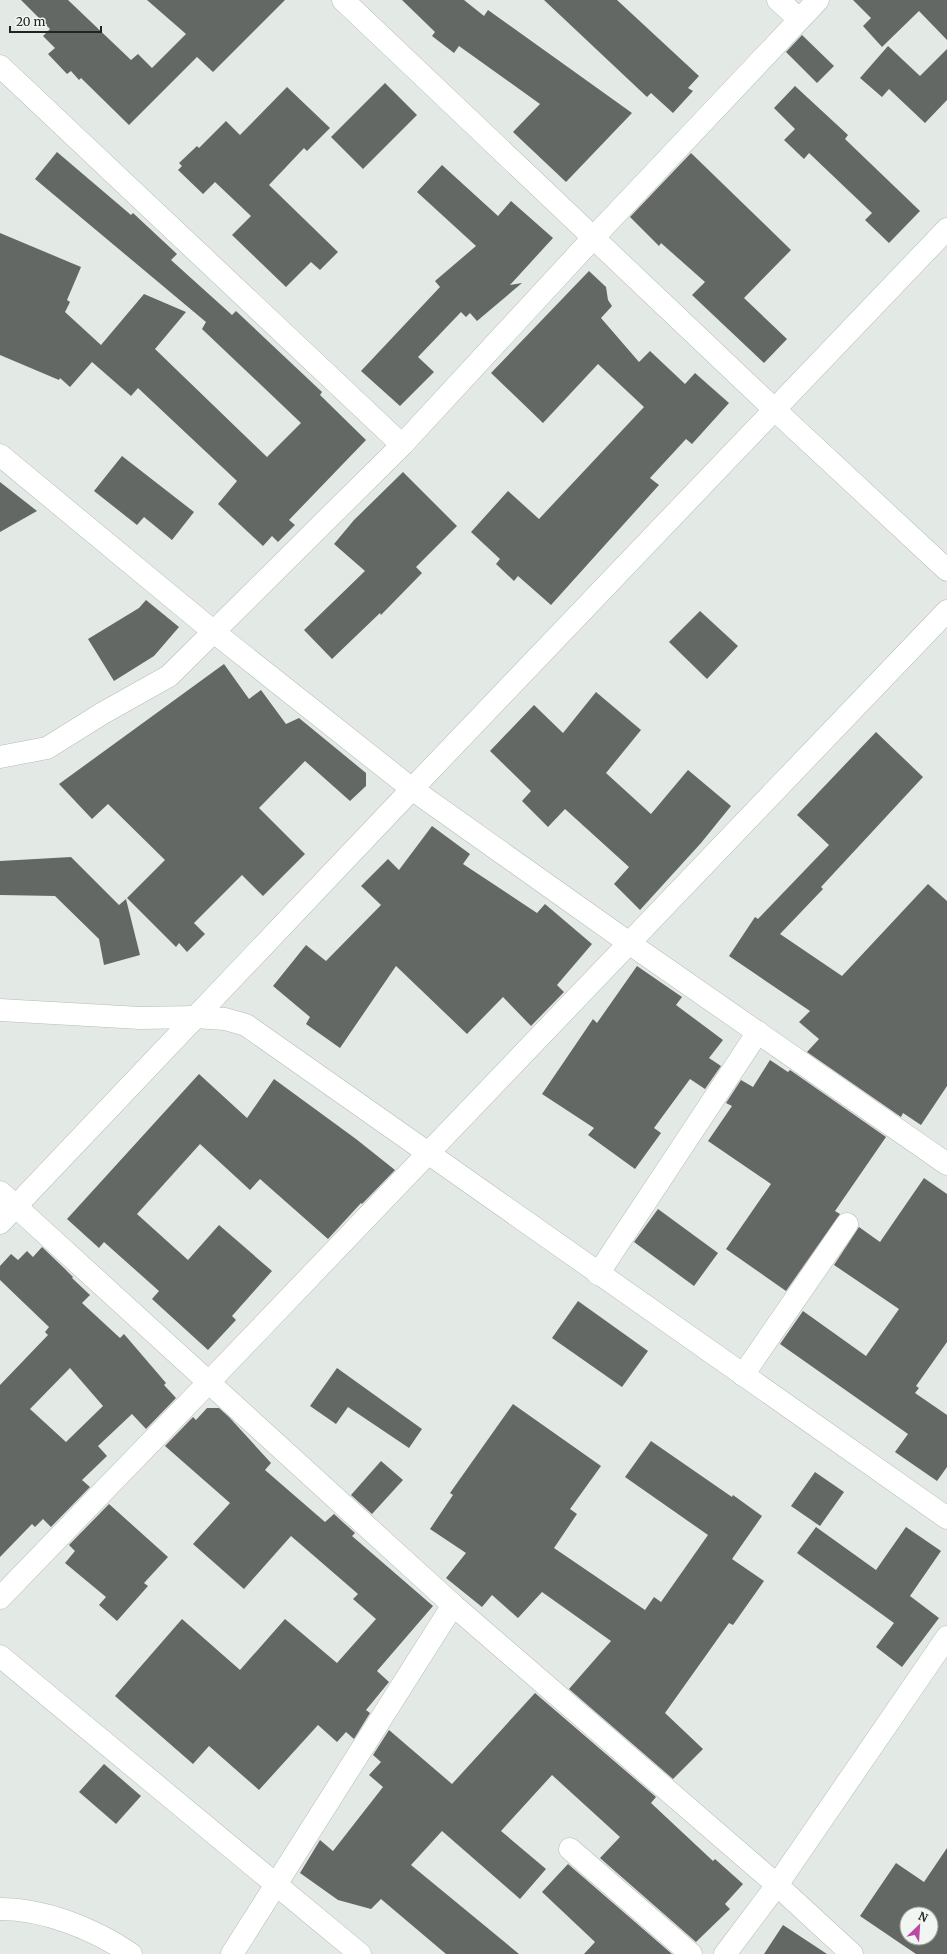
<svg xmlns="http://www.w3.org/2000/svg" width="947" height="1954" font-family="Merriweather,serif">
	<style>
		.building { fill: #636865; fill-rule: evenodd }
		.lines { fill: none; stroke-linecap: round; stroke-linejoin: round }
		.street-casing { stroke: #b7bcb9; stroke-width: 23 }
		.secondary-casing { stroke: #b7bcb9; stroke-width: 23 }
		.street { stroke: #fff; stroke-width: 22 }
		.secondary { stroke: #fff; stroke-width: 22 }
	</style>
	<rect width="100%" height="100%" fill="#e3e9e5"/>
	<g class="building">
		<path d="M 21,0 L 68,0 L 131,60 L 138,54 L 152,68 L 186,34 L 147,0 L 285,0 L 213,72 L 197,57 L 129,125 L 81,78 L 79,80 L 71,71 L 67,74 L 48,54 L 55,48 L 43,36 L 50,29 Z"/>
		<path d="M 402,0 L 464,0 L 484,16 L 488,10 L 632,113 L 566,182 L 513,132 L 540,104 L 459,46 L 454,53 L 432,36 L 435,32 Z"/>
		<path d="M 544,0 L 617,0 L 699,76 L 688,88 L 693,91 L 673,113 L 651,93 L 647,97 Z"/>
		<path d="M 853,0 L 947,0 L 947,40 L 919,11 L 882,47 L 863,26 L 871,18 Z"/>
		<path d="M 802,35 L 834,66 L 817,83 L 786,52 Z"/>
		<path d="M 888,46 L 920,76 L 947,49 L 947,100 L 925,123 L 889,89 L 882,97 L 860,78 Z"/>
		<path d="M 385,83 L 417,115 L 363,169 L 331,137 Z"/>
		<path d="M 795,86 L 848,135 L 845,139 L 920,211 L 889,243 L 865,220 L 872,213 L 809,153 L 804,159 L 784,140 L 795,129 L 774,108 Z"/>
		<path d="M 287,87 L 330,128 L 307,151 L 304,148 L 269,185 L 338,252 L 320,270 L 311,262 L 286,287 L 232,235 L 251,216 L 215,182 L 203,194 L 178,170 L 182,166 L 179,163 L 197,146 L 199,148 L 226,121 L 240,135 Z"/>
		<path d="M 57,152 L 131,215 L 133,213 L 177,254 L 171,260 L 232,315 L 236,311 L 322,392 L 320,395 L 366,440 L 289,520 L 295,525 L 278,542 L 272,536 L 263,546 L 218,504 L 237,481 L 138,388 L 131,396 L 92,362 L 70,387 L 60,378 L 59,380 L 0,355 L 0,233 L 81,267 L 67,300 L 70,302 L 65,312 L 101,345 L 144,294 L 186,312 L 155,349 L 267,457 L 301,423 L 202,329 L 206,322 L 35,179 Z"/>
		<path d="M 691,153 L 791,250 L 744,298 L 787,339 L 764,363 L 692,295 L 705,282 L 661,243 L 659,246 L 630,217 Z"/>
		<path d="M 442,165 L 498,216 L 511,201 L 553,238 L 510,285 L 522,283 L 477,321 L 470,313 L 466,317 L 461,312 L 418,357 L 434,372 L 400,406 L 361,371 L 440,287 L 435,281 L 476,246 L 417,192 Z"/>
		<path d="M 589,271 L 606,287 L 608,300 L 612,306 L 601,318 L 639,362 L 650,351 L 685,384 L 695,373 L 729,403 L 692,444 L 686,439 L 650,478 L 659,485 L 551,605 L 518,576 L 514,581 L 496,564 L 500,559 L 471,532 L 508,491 L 539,519 L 644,407 L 598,364 L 543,423 L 491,373 Z"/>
		<path d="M 122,456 L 194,512 L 172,540 L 144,517 L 137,525 L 94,491 Z"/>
		<path d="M 403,472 L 457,526 L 416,567 L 422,573 L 381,615 L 380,613 L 332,659 L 304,630 L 365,571 L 334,544 L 354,520 Z"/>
		<path d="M 0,482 L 37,511 L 0,532 Z"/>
		<path d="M 146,600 L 179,627 L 154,656 L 114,681 L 88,639 L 139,608 Z"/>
		<path d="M 700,611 L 738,646 L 707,679 L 669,642 Z"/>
		<path d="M 224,664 L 249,699 L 261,690 L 286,724 L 299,718 L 366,773 L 366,786 L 350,801 L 305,761 L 259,808 L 305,854 L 263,896 L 242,875 L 194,923 L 205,934 L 187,952 L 179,943 L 176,947 L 127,898 L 165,860 L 108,804 L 92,819 L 59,784 Z"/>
		<path d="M 596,692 L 641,730 L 606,773 L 651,814 L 688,770 L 731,806 L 701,843 L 640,910 L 614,884 L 629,867 L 565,809 L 548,827 L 522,801 L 531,791 L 490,751 L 534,705 L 563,733 Z"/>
		<path d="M 876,732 L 923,777 L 821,887 L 823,889 L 780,934 L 842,976 L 928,884 L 947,901 L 947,1086 L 921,1125 L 903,1113 L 901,1117 L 807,1052 L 819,1039 L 799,1022 L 810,1011 L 729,956 L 755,917 L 758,919 L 829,845 L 797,815 Z"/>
		<path d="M 432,826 L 470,854 L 463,864 L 537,913 L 545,904 L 592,944 L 557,985 L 564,992 L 531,1026 L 503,997 L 467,1034 L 396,966 L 340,1048 L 306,1024 L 310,1017 L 273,986 L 306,945 L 326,961 L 381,905 L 361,886 L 388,859 L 399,870 Z"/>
		<path d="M 71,857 L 119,905 L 126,899 L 140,955 L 104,965 L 99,939 L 55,896 L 0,895 L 0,861 Z"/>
		<path d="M 637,966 L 682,997 L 676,1005 L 723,1040 L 709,1058 L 721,1066 L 705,1089 L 690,1079 L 654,1128 L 661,1133 L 635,1169 L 588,1135 L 594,1128 L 542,1094 L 593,1019 L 597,1023 Z"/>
		<path d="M 770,1060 L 788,1072 L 790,1070 L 886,1137 L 835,1211 L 840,1214 L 786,1291 L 726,1249 L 771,1184 L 708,1141 L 732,1106 L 726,1103 L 741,1080 L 753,1087 Z"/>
		<path d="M 199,1074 L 247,1118 L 274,1079 L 356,1139 L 395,1170 L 362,1204 L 361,1203 L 328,1239 L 260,1179 L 250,1190 L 200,1144 L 137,1214 L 188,1260 L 219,1225 L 272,1271 L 232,1316 L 236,1320 L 208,1350 L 152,1299 L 159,1291 L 104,1242 L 99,1248 L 67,1219 Z"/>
		<path d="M 924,1178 L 947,1194 L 947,1342 L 916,1386 L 919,1388 L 915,1393 L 947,1415 L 947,1467 L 937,1481 L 895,1452 L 908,1434 L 780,1344 L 803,1311 L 866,1356 L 899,1309 L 834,1265 L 859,1227 L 880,1242 Z"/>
		<path d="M 658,1209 L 718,1253 L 694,1286 L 634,1242 Z"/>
		<path d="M 42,1247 L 64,1268 L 73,1277 L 72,1278 L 90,1295 L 82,1303 L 120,1338 L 124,1334 L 166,1383 L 164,1385 L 176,1398 L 146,1429 L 132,1414 L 98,1446 L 107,1456 L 82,1480 L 90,1487 L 51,1527 L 43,1519 L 35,1527 L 32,1524 L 0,1557 L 0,1385 L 48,1335 L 45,1332 L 49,1327 L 0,1280 L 0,1266 L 11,1254 L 18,1260 L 27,1251 L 33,1257 ZM 70,1368 L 103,1406 L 66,1442 L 30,1409 Z"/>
		<path d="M 578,1301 L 648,1351 L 622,1387 L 552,1338 Z"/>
		<path d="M 337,1368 L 422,1429 L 409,1448 L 348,1407 L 336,1424 L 310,1406 Z"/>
		<path d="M 513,1404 L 601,1466 L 570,1509 L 577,1514 L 554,1548 L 645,1610 L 654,1597 L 661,1602 L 708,1535 L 625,1477 L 651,1441 L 732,1497 L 733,1495 L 762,1516 L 732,1559 L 764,1581 L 733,1625 L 729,1623 L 665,1713 L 703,1749 L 673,1779 L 569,1689 L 611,1641 L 542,1592 L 518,1618 L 492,1595 L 482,1607 L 446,1578 L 466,1553 L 430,1529 L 453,1495 L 450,1493 Z"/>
		<path d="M 207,1408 L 219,1408 L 229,1417 L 271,1463 L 265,1470 L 325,1522 L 334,1514 L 355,1533 L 352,1536 L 433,1606 L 377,1671 L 389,1682 L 366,1710 L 370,1713 L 354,1739 L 346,1732 L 337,1742 L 318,1725 L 259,1790 L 209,1746 L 193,1764 L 115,1696 L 182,1619 L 240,1670 L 285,1619 L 337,1663 L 376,1619 L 353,1599 L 358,1594 L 291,1536 L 244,1589 L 193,1544 L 230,1503 L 165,1446 L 193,1417 L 196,1420 Z"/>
		<path d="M 381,1461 L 403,1480 L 372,1514 L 351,1495 Z"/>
		<path d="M 815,1472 L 844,1492 L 820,1526 L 791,1506 Z"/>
		<path d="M 109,1504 L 168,1557 L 144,1583 L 148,1586 L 117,1621 L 99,1605 L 106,1597 L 65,1563 L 75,1551 L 69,1545 Z"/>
		<path d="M 816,1527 L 876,1570 L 906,1527 L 941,1551 L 910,1596 L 939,1618 L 902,1667 L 876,1647 L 894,1623 L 797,1553 Z"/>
		<path d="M 535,1693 L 656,1797 L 651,1803 L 713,1861 L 715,1859 L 743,1884 L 725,1904 L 730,1909 L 696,1942 L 600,1858 L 620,1837 L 552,1775 L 501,1831 L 546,1869 L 520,1899 L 442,1831 L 411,1865 L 519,1954 L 446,1954 L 381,1899 L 371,1909 L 338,1900 L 300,1873 L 320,1840 L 333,1851 L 383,1787 L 369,1775 L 381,1762 L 373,1755 L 389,1730 L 452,1784 Z"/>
		<path d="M 104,1764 L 141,1796 L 116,1824 L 79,1792 Z"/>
		<path d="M 947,1848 L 947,1954 L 916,1954 L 860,1916 L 896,1863 L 924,1882 ZM 907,1914 L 931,1914 L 931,1938 L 907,1938 Z"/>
		<path d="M 568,1864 L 672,1954 L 584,1954 L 595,1942 L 542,1892 Z"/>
		<path d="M 783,1925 L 827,1954 L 764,1954 Z"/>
	</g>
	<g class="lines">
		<g class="street-casing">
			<g id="street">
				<path d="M 778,0 L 799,19"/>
				<path d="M 0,66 L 402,445"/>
				<path d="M 0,455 L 214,632 L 412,789 L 629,943 L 947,1164"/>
				<path d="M 0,757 L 47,748 L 103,713 L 169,676 L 402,445 L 594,237 L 818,0"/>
				<path d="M 0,1192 L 453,1605 L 777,1885 L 852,1954"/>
				<path d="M 598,1274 L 758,1032"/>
				<path d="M 743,1375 L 847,1224"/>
				<path d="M 0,1598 L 209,1382 L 947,611"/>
				<path d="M 0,1656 L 360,1954"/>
				<path d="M 570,1849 L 691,1954"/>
				<path d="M 0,1909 C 45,1909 94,1929 131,1954"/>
				<path d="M 232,1954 L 453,1605"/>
				<path d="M 725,1954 L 777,1885 L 947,1637"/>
			</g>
		</g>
		<g class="secondary-casing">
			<g id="secondary">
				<path d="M 343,0 L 775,410 L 947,570"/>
				<path d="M 0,1010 L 140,1018 L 195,1017 L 225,1019 L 246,1025 L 947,1518"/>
				<path d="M 0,1223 L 412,789 L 947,229"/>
			</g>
		</g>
		<use href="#street" class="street"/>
		<use href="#secondary" class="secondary"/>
	</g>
	<g transform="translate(919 1926) rotate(25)"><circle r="19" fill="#f1f6f2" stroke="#9ea29f"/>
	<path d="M0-3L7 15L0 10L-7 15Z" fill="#bc49a4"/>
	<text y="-6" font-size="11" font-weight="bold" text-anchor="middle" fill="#222423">N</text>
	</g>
	<path d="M10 26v6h91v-6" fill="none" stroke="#222423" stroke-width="2"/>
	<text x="16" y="26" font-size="12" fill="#222423" stroke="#f1f6f2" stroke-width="3" paint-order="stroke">20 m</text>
</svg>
